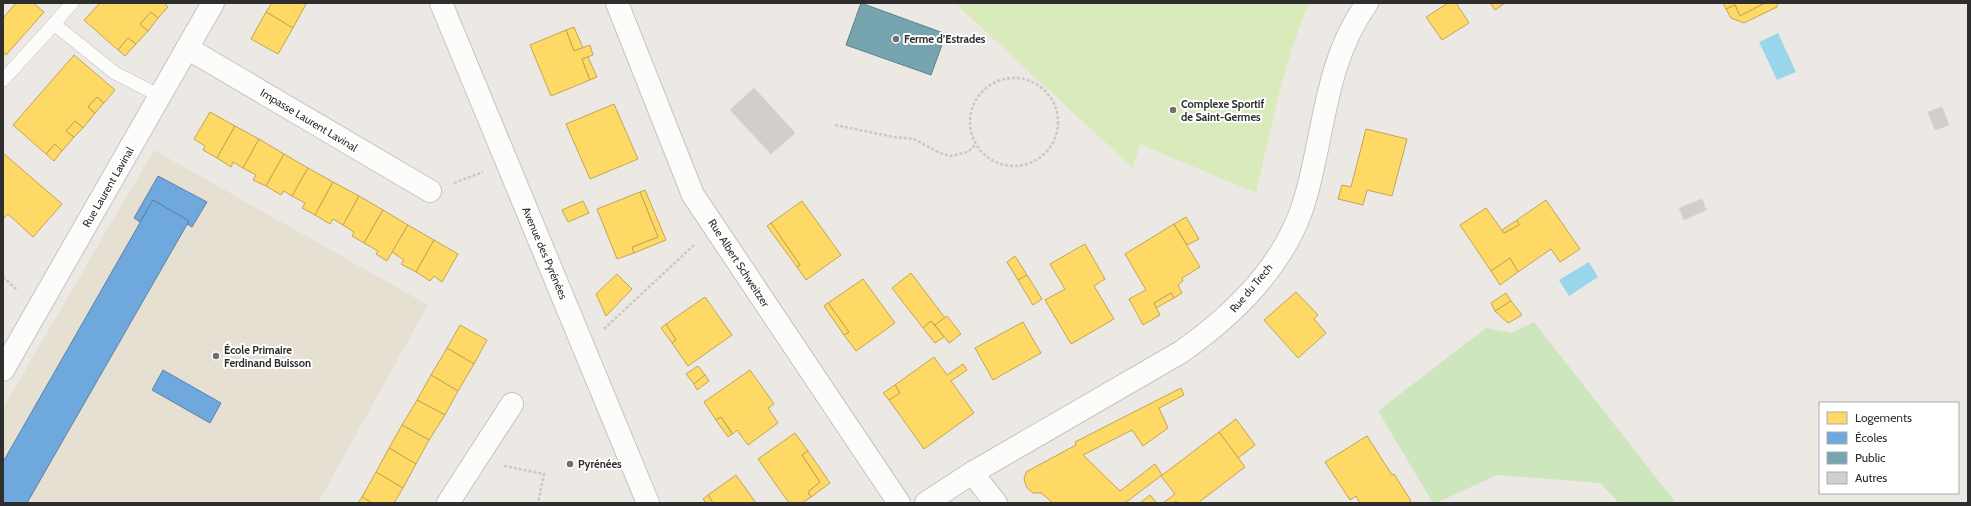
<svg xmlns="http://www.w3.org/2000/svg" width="1971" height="506" font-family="Cabin,sans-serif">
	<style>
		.education { fill: #e6e0d3 }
		.green { fill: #cee6be }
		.pitch { fill: #d9eabb }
		.water { fill: #99d6ec }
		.homes { fill: #ffd966; stroke: #c0a655 }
		.schools { fill: #6fa8dc; stroke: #5c83a8 }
		.public { fill: #76a5af; stroke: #608188 }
		.building { fill: #d1cecb; stroke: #d7d4d0 }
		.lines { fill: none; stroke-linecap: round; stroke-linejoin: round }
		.service-casing { stroke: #c5c4c5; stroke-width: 14 }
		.minor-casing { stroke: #c5c4c5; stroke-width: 24 }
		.tertiary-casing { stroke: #c5c4c5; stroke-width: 24 }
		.secondary-casing { stroke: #c5c4c5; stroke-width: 24 }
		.path { stroke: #c9c9c8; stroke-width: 2.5; stroke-dasharray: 3 2; stroke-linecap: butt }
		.service { stroke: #fcfcfb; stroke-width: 13 }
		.minor { stroke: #fcfcfb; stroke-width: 22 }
		.tertiary { stroke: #fcfcfb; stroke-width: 22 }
		.secondary { stroke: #fcfcfb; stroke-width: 22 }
		.poi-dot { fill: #706f6e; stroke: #fff; stroke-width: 1.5 }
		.labels { text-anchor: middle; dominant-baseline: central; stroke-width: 4; stroke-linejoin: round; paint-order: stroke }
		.poi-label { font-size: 11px; font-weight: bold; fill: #2e2e2e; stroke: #fff; text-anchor: start }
		.street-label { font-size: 11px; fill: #2e2e2e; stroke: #fff }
	</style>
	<rect width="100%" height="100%" fill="#ece8e4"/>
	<path class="education" d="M 154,150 L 428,305 L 318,503 L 3,503 L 3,408 Z"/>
	<path class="green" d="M 1534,322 L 1676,503 L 1619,503 L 1600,483 L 1497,475 L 1436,503 L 1433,503 L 1378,411 L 1486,328 L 1511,333 Z"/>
	<path class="pitch" d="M 955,3 L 1309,3 C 1283,64 1271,128 1256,193 L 1140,144 L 1133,168 Z"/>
	<g class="water">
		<path d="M 1778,33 L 1796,72 L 1777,80 L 1759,42 Z"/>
		<path d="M 1589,262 L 1598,277 L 1569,296 L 1559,280 Z"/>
	</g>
	<g class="homes">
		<path d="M 16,3 L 33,3 L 44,12 L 6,55 L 3,52 L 3,18 Z"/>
		<path d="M 100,3 L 164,3 L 168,7 L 158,18 L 151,12 L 140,24 L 148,31 L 136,44 L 128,38 L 118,50 L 84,20 Z"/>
		<path d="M 272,3 L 304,3 L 306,4 L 293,28 L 266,12 Z"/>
		<path d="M 1448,3 L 1456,3 L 1469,23 L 1442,40 L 1426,17 Z"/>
		<path d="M 1490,3 L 1505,3 L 1495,10 Z"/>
		<path d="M 1723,3 L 1765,3 L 1740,16 L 1735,5 L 1726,9 Z"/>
		<path d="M 1765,3 L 1778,3 L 1777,7 L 1744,23 L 1731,18 L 1726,9 L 1735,5 L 1740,16 Z"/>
		<path d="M 151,12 L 158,18 L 148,31 L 140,24 Z"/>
		<path d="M 266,12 L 293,28 L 278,54 L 251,39 Z"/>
		<path d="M 574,27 L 583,48 L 574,51 L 566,30 Z"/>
		<path d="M 566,30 L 574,51 L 590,45 L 593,55 L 582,59 L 590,80 L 551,96 L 530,45 Z"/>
		<path d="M 128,38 L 136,44 L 125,56 L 118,50 Z"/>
		<path d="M 74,55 L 115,90 L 104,103 L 97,97 L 88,107 L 95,113 L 83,128 L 75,121 L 66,131 L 74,137 L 62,151 L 55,144 L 46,154 L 13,125 Z"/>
		<path d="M 588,57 L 597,77 L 590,80 L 582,59 Z"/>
		<path d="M 97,97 L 104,103 L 95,113 L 88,107 Z"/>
		<path d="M 614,104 L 638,159 L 590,179 L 566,124 Z"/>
		<path d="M 210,112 L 235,126 L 217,158 L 203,150 L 205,146 L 194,139 Z"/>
		<path d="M 75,121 L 83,128 L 74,137 L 66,131 Z"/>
		<path d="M 235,126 L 259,139 L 243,168 L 233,162 L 231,167 L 217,158 Z"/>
		<path d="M 1366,129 L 1407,139 L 1392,196 L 1367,190 L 1363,205 L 1338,199 L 1342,185 L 1351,187 Z"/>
		<path d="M 259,139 L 284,154 L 266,186 L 253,180 L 256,175 L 243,168 Z"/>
		<path d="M 55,144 L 62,151 L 54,161 L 46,154 Z"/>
		<path d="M 3,153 L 62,204 L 33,237 L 8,214 L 3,219 Z"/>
		<path d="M 284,154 L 308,168 L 292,196 L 284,191 L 281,195 L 266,186 Z"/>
		<path d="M 308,168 L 333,182 L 315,215 L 302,208 L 305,203 L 292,196 Z"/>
		<path d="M 333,182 L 359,196 L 343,225 L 333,219 L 330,224 L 315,215 Z"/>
		<path d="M 645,190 L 666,240 L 634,253 L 632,247 L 658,237 L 640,192 Z"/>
		<path d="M 640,192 L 658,237 L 632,247 L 634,253 L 617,259 L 597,209 Z"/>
		<path d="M 359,196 L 383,210 L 364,243 L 352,236 L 354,232 L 343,225 Z"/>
		<path d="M 1546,200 L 1580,249 L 1560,262 L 1551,249 L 1518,272 L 1510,258 L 1491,271 L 1460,225 L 1486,208 L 1504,233 L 1519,225 L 1517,220 Z"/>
		<path d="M 583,201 L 589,213 L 568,222 L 562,210 Z"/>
		<path d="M 802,201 L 841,255 L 806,280 L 797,267 L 800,265 L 771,223 Z"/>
		<path d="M 383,210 L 408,225 L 387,261 L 376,254 L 378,251 L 364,243 Z"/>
		<path d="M 1186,217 L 1199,239 L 1187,245 L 1174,224 Z"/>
		<path d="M 1517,220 L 1519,225 L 1504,233 L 1502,230 Z"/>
		<path d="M 771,223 L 800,265 L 797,267 L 767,226 Z"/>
		<path d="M 1174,224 L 1200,267 L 1182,278 L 1183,281 L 1178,285 L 1182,293 L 1174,298 L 1171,293 L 1154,303 L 1160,315 L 1143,325 L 1129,299 L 1146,290 L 1125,254 Z"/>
		<path d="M 408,225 L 434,240 L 416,272 L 401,264 L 404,260 L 392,252 Z"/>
		<path d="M 434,240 L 458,254 L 442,282 L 434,276 L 430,281 L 416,272 Z"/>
		<path d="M 1085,244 L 1105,279 L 1094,286 L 1114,319 L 1071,344 L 1045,300 L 1065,289 L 1050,264 Z"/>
		<path d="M 1015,256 L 1027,275 L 1018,280 L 1007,262 Z"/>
		<path d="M 1510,258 L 1518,272 L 1500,285 L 1491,271 Z"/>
		<path d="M 911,273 L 945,318 L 935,325 L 931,321 L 923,328 L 892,288 Z"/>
		<path d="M 617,274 L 632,289 L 606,316 L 596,294 Z"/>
		<path d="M 1027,275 L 1042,299 L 1033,305 L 1018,280 Z"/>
		<path d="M 863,279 L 895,323 L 856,351 L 844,335 L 849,332 L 828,303 Z"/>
		<path d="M 1296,292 L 1318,315 L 1314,319 L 1326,333 L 1298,358 L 1264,320 Z"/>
		<path d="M 1171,293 L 1174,298 L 1156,308 L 1154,303 Z"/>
		<path d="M 1506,293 L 1511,301 L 1495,311 L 1491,303 Z"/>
		<path d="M 705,297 L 732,335 L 688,366 L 672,343 L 676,340 L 666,324 Z"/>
		<path d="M 1511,301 L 1522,315 L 1508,323 L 1495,311 Z"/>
		<path d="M 828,303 L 849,332 L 844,335 L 824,306 Z"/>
		<path d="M 947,316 L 961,334 L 949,343 L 935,325 Z"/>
		<path d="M 931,321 L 944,337 L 935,343 L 923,328 Z"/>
		<path d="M 1023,322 L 1041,353 L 993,380 L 975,348 Z"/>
		<path d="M 666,324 L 676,340 L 672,343 L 661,328 Z"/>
		<path d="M 460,325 L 487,340 L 474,364 L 447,348 Z"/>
		<path d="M 447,348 L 474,364 L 458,391 L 431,375 Z"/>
		<path d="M 934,357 L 947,375 L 963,364 L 967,370 L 951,381 L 974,413 L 924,449 L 889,400 L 900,393 L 895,385 Z"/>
		<path d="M 698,366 L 705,375 L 694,384 L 686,374 Z"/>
		<path d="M 750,370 L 774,404 L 768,408 L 778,423 L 748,445 L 737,430 L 733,434 L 721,417 L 716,420 L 704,402 Z"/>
		<path d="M 431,375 L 458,391 L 445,415 L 417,400 Z"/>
		<path d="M 705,375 L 709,381 L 697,390 L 694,384 Z"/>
		<path d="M 895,385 L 900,393 L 889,400 L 883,393 Z"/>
		<path d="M 1181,388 L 1184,395 L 1159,408 L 1168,428 L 1143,446 L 1132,430 L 1083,455 L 1120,491 L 1155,464 L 1162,475 L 1125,503 L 1053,503 L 1041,493 L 1033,493 L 1027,488 L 1024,480 L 1026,472 L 1076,445 L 1075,442 Z"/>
		<path d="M 417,400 L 445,415 L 429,440 L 402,425 Z"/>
		<path d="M 721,417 L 732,434 L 728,437 L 716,420 Z"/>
		<path d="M 1236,419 L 1255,445 L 1238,458 L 1219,432 Z"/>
		<path d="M 402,425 L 429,440 L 416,464 L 389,448 Z"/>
		<path d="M 1219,432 L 1245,467 L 1198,503 L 1178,503 L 1176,501 L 1173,503 L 1163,503 L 1175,494 L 1161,476 Z"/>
		<path d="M 795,433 L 808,451 L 802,455 L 820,482 L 808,492 L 811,497 L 802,503 L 789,503 L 758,459 Z"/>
		<path d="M 1367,436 L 1392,475 L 1394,474 L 1411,501 L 1408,503 L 1360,503 L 1356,496 L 1350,500 L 1325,462 Z"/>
		<path d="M 389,448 L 416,464 L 403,488 L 376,472 Z"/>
		<path d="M 808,451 L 830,483 L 811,497 L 808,492 L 820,482 L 802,455 Z"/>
		<path d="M 376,472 L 403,488 L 394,503 L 372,503 L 362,497 Z"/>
		<path d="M 736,475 L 756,503 L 713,503 L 708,495 Z"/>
		<path d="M 708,495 L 713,503 L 706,503 L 703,499 Z"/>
		<path d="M 1150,495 L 1157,503 L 1140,503 Z"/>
		<path d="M 362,497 L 372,503 L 358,503 Z"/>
	</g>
	<g class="schools">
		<path d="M 158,176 L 207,202 L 192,227 L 187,224 L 189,221 L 153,200 L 140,222 L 134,218 Z"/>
		<path d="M 153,200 L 189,221 L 27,503 L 3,503 L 3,462 Z"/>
		<path d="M 163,370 L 221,403 L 210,423 L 152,390 Z"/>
	</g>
	<path class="public" d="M 861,3 L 946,34 L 931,75 L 846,45 Z"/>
	<g class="building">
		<path d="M 754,88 L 795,133 L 771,154 L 730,110 Z"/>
		<path d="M 1942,107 L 1949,125 L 1935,130 L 1928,112 Z"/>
		<path d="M 1702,199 L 1706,210 L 1684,220 L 1679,208 Z"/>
	</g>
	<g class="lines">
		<g class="service-casing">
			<g id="service">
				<path d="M 72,3 L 54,24 L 115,73 L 160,96"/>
				<path d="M 3,80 L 54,24"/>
			</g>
		</g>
		<g class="minor-casing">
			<g id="minor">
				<path d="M 617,3 L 693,195 L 899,503"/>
				<path d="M 187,48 L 430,191"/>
				<path d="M 3,370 L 213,3"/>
				<path d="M 972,473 L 996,503"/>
				<path d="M 448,503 L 512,404"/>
			</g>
		</g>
		<g class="tertiary-casing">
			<path id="tertiary" d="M 926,503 L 972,473 L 1181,352 C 1235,314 1288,262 1306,196 C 1325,129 1325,62 1367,3"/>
		</g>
		<g class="secondary-casing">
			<path id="secondary" d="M 441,3 L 648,503"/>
		</g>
		<g class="path">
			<circle cx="1014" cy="122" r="44"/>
			<path d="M 835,125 L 894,137 L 914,139 L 940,153 L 950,156 L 968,152 L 976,144"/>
			<path d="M 454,183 L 483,172"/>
			<path d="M 3,277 L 17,290"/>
			<path d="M 604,329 L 694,245"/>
			<path d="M 504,466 L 544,474 L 538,503"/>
		</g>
		<use href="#service" class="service"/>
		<use href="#minor" class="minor"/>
		<use href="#tertiary" class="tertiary"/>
		<use href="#secondary" class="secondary"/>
	</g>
	<g class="poi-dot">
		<circle cx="896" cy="39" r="4"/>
		<circle cx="1173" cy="110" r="4"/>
		<circle cx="216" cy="356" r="4"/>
		<circle cx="570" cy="464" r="4"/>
	</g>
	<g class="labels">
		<g class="poi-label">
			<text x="904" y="39">Ferme d’Estrades</text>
			<text x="1181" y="104">Complexe Sportif<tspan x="1181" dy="13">de Saint-Germes</tspan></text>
			<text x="224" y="350">École Primaire<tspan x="224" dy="13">Ferdinand Buisson</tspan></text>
			<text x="578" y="464">Pyrénées</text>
		</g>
		<g class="street-label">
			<text transform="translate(309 120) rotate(31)">Impasse Laurent Lavinal</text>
			<text transform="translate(108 187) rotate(-60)">Rue Laurent Lavinal</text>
			<text transform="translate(545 253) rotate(67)">Avenue des Pyrénées</text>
			<text transform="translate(739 263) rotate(57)">Rue Albert Schweitzer</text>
			<text transform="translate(1251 288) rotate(-50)">Rue du Trech</text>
		</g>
	</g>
	<rect width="1971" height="506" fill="none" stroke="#2e2e2e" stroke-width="8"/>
	<rect x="1819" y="402" width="140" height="92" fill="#ffffff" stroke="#ababab"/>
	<rect x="1827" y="412" width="20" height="12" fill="#ffd966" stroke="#ababab"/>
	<text x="1855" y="422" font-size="12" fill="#2e2e2e">Logements</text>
	<rect x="1827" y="432" width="20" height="12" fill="#6fa8dc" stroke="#ababab"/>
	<text x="1855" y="442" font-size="12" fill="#2e2e2e">Écoles</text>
	<rect x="1827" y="452" width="20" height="12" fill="#76a5af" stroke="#ababab"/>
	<text x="1855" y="462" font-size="12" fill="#2e2e2e">Public</text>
	<rect x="1827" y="472" width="20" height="12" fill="#d1cecb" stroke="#ababab"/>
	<text x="1855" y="482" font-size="12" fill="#2e2e2e">Autres</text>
</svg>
